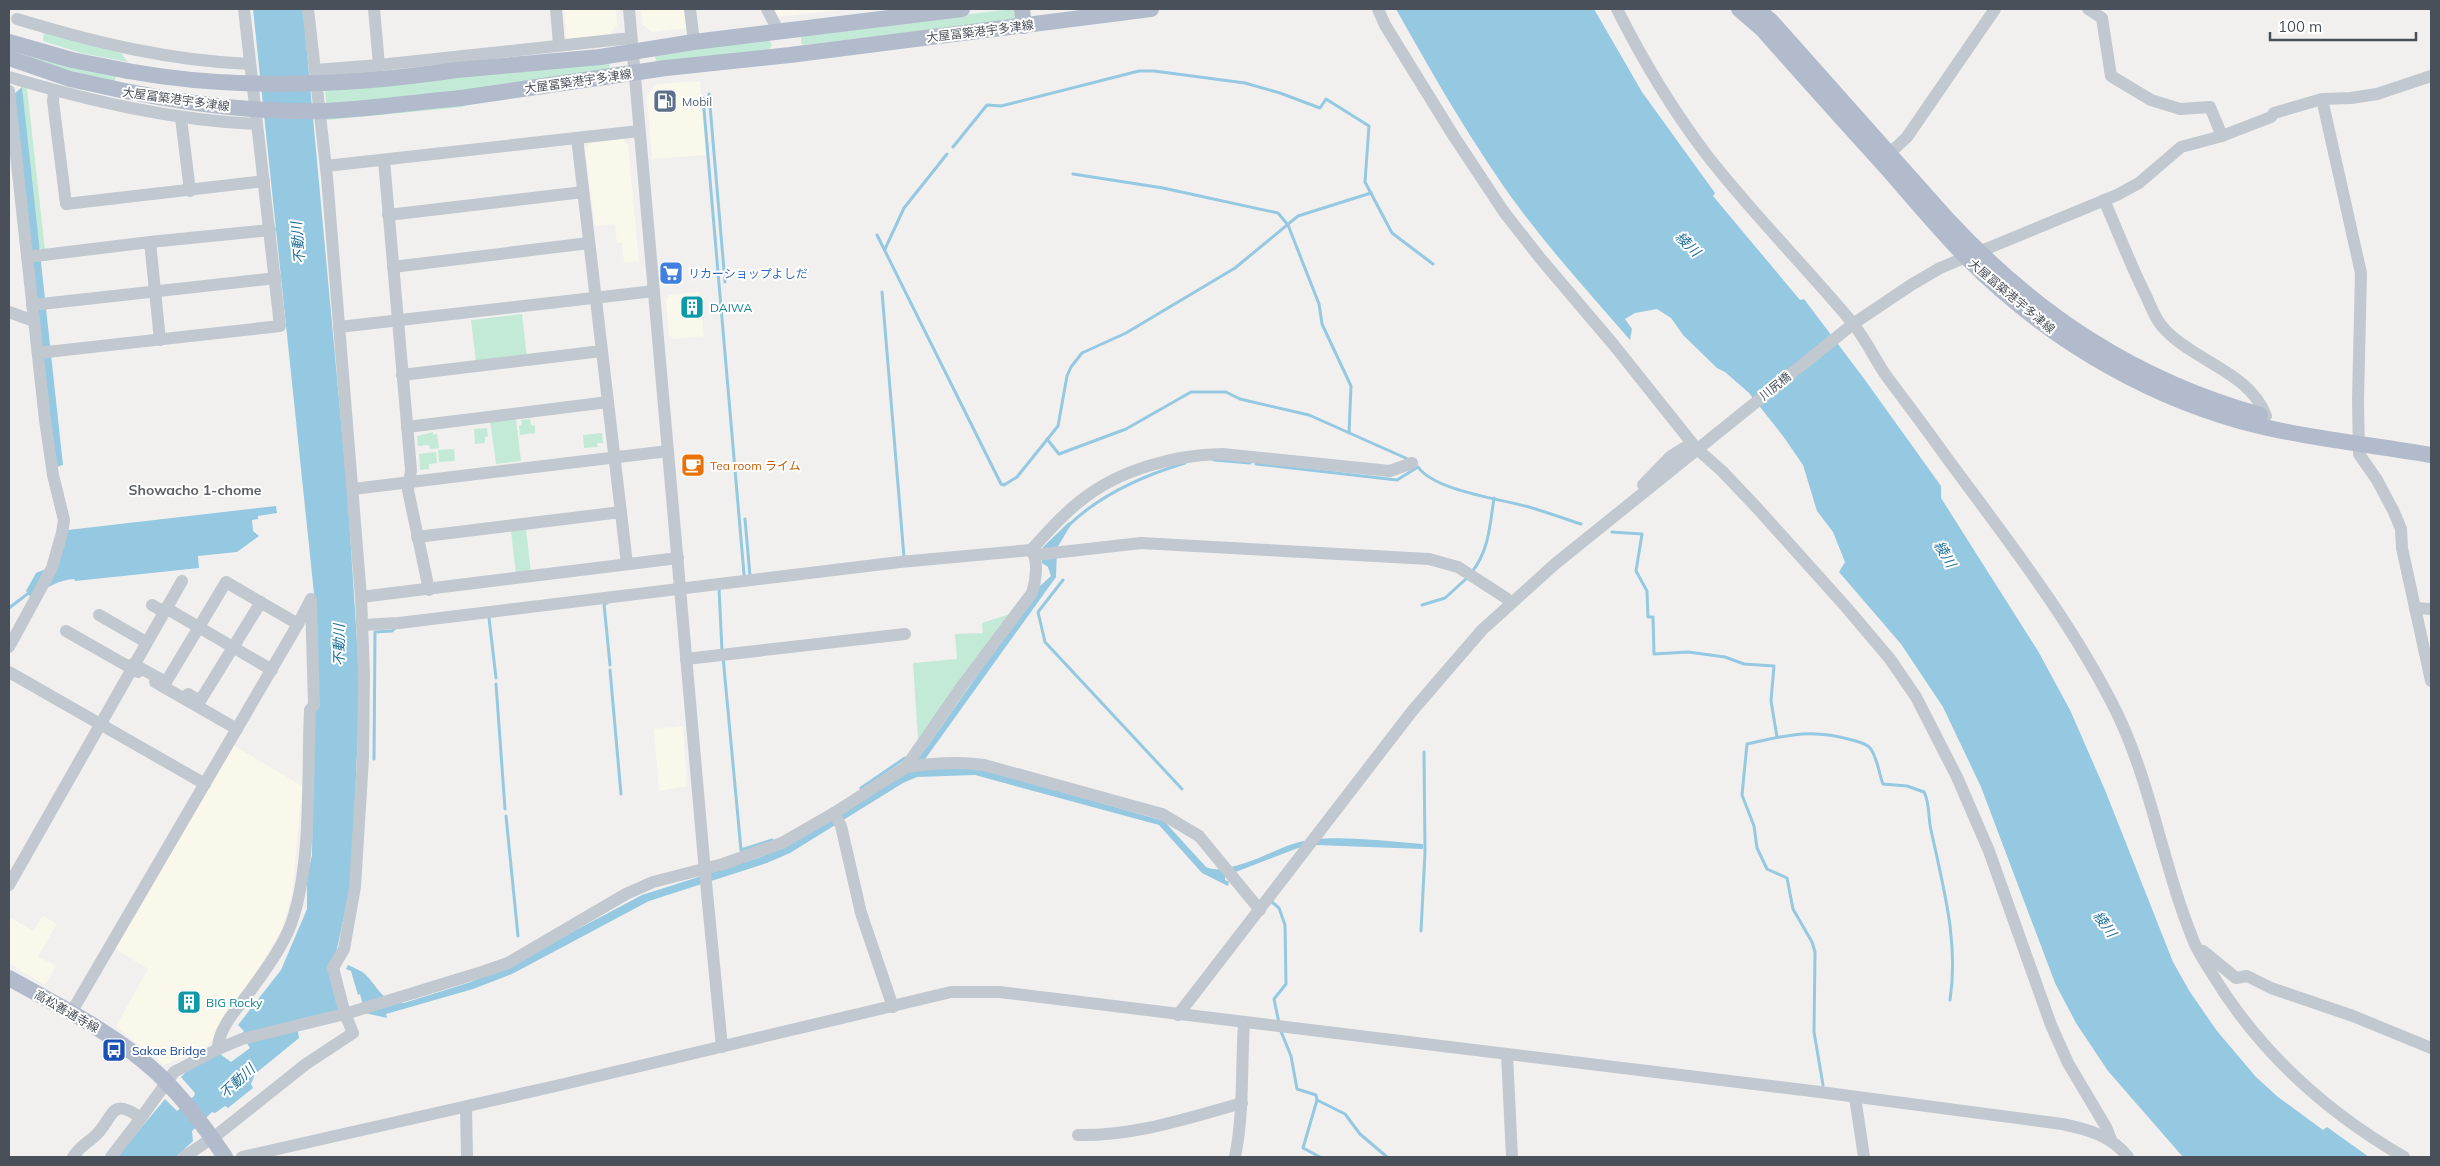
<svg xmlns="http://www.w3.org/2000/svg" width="2440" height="1166" font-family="Mulish,'Noto Sans JP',sans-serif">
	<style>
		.commercial { fill: #faf7eb }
		.green { fill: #c3ead7 }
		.water { fill: #95c8e1 }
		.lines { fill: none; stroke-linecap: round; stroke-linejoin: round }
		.stream { stroke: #95c8e1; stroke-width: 3 }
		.minor { stroke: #c1c8cf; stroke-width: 12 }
		.major { stroke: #b2bbcb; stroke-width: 16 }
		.major-bridge { stroke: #b2bbcb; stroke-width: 16 }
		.labels { text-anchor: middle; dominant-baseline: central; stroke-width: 4; stroke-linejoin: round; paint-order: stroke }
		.street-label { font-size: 12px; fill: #49505a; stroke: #fff }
		.service-label { font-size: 12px; fill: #4e5e75; stroke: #fff; text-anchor: start }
		.shop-label { font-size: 12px; fill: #366cbe; stroke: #fff; text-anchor: start }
		.culture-label { font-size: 12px; fill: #0d838f; stroke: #fff; text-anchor: start }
		.food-label { font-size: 12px; fill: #c56008; stroke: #fff; text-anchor: start }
		.transit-label { font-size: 12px; fill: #164399; stroke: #fff; text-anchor: start }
		.water-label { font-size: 14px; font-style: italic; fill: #1e6f99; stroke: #fff }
		.neighbourhood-label { font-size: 14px; font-weight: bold; fill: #5d5f63; stroke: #fff }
	</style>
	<rect width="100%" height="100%" fill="#f1f0ef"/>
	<g class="commercial">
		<path d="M 564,9 L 616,9 L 617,25 L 608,37 L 567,42 Z"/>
		<path d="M 640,9 L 687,9 L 688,28 L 652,32 L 642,24 Z"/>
		<path d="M 772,9 L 850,9 L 776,17 Z"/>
		<path d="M 700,81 L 706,155 L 652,159 L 647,97 L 656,84 Z"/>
		<path d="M 622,139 L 628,144 L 639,261 L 624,263 L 622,243 L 617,243 L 615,224 L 595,226 L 585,149 L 590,143 Z"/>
		<path d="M 680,261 L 683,284 L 669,286 L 664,282 L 663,262 Z"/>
		<path d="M 699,292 L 704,336 L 674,339 L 669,336 L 666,300 L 669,295 Z"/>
		<path d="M 697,453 L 700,476 L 682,477 L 680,459 L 683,454 Z"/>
		<path d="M 683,726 L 687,786 L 659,791 L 654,729 Z"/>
		<path d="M 233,745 L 302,786 L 292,895 L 282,929 L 259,968 L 206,1048 L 164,1065 L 116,1026 L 148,969 L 114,948 Z"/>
		<path d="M 43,916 L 57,924 L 38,956 L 56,966 L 45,985 L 9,963 L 9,917 L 33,931 Z"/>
	</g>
	<g class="green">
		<path d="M 1012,9 L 1015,10 L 1017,19 L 803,45 L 801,43 L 801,38 L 805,34 Z"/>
		<path d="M 44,31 L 121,53 L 128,62 L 81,53 L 43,41 Z"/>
		<path d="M 769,40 L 772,45 L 768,51 L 662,61 L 656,61 L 654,53 Z"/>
		<path d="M 26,55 L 116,76 L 114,83 L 25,58 Z"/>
		<path d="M 609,63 L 610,69 L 462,92 L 463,107 L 327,120 L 324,73 Z"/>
		<path d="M 22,87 L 27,88 L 45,250 L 38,248 Z"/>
		<path d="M 522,314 L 527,357 L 476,362 L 471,320 Z"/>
		<path d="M 516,419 L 521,461 L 496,464 L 490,421 Z"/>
		<path d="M 530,419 L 531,425 L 535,426 L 535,433 L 520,435 L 519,426 L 522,425 L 521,420 Z"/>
		<path d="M 487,428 L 488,437 L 485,437 L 485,443 L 475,444 L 474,429 Z"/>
		<path d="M 433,432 L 433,435 L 437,434 L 439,448 L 430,449 L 429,445 L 418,446 L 417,436 Z"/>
		<path d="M 602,433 L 603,443 L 597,443 L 598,447 L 584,448 L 583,435 Z"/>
		<path d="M 454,449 L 455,461 L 439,462 L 438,450 Z"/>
		<path d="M 436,452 L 437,463 L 429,464 L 429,469 L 420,470 L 419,454 Z"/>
		<path d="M 526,529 L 531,573 L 516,575 L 511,531 Z"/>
		<path d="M 1010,614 L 918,739 L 913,663 L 957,659 L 955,634 L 983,633 L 982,623 Z"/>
	</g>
	<g class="water">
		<path d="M 253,9 L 303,9 L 347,486 L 360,689 L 351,883 L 337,949 L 330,967 L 338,1010 L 296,1020 L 299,1038 L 255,1074 L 251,1084 L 253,1088 L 228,1108 L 225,1106 L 215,1113 L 212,1112 L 192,1131 L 193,1141 L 176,1157 L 117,1157 L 165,1099 L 177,1111 L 194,1096 L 195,1093 L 181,1077 L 191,1067 L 220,1054 L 231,1062 L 250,1048 L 241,1034 L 244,1031 L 238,1025 L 281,970 L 307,909 L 307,877 L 312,855 L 315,603 Z"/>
		<path d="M 1396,9 L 1594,9 L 1642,92 L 1715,193 L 1713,196 L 1800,300 L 1804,299 L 1865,380 L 1941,486 L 1941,498 L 2038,651 L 2070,710 L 2105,790 L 2173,962 L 2190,992 L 2217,1031 L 2256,1077 L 2278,1097 L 2323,1130 L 2327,1127 L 2369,1157 L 2183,1157 L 2108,1071 L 2076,1023 L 2055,983 L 1981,787 L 1943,707 L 1901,644 L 1839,572 L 1845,562 L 1833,532 L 1817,511 L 1803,465 L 1783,436 L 1749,393 L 1725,372 L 1717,368 L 1683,335 L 1671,318 L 1657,309 L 1635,313 L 1625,319 L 1632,329 L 1630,340 C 1585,288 1537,236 1498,178 C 1461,124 1428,66 1396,9 Z"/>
		<path d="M 22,87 L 63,465 L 56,467 L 13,95 Z"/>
		<path d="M 276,506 L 277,513 L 258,516 L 258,519 L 252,520 L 253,531 L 259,536 L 237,552 L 198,556 L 199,568 L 75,581 L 74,579 C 58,580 46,588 31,598 L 26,591 L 36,573 L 46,569 L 68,530 Z"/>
		<path d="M 1069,522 L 1072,523 L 1057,548 L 1056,577 L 918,769 L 977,768 L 1164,821 L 1206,867 C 1227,877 1274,849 1296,843 C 1329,833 1388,842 1423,844 L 1423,849 L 1316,845 L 1298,848 L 1225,876 L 1225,880 L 1229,882 L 1228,886 L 1202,873 L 1159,825 L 975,775 L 917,777 L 903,783 L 790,853 L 767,863 L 649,901 L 512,974 L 473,989 L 386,1014 L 387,1018 L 365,1013 L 360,994 L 358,995 L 351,971 L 346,969 L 348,965 C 354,968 360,970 365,974 C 378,987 383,1004 404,1003 L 471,982 L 563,937 L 642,895 L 761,857 L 789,845 L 927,747 L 1040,586 L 1051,576 L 1048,567 L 1042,563 L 1043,547 Z"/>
	</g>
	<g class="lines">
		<g class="stream">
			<path d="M 2430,9 L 2431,10"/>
			<path d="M 709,94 L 725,282"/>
			<path d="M 703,98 L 744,574"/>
			<path d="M 953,147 L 987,105 L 1001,106 L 1139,71 L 1154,71 L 1245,83 L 1280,93 L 1320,108 L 1326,99 L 1369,126 L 1365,182 L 1392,233 L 1433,264"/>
			<path d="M 1073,174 L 1163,188 L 1278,213 L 1288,225 L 1319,304 L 1322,324 L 1351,386 L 1349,433"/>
			<path d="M 877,235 L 1001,484 L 1004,485 L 1017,477 L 1058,426 L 1067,376 L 1071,367 L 1082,353 L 1126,333 L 1235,268 L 1298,216 L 1371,193"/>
			<path d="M 885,249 L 904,208 L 947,154"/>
			<path d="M 882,292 L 904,557"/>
			<path d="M 1047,439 L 1059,454 L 1126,429 L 1191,392 L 1226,392 L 1240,399 L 1309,415 L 1410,460"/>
			<path d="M 1214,460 L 1250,463"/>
			<path d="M 1256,464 L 1397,480 L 1418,467"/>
			<path d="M 1418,467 C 1435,491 1501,499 1529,507 C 1546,512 1563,518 1581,524"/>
			<path d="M 745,519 L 750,576"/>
			<path d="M 1069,525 C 1101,494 1142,476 1185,463"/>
			<path d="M 1612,532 L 1642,534 L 1636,571 L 1647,591 L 1648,617 L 1653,617 L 1654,654 L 1688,652 L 1725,657 L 1744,664 L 1774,666 L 1771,701 L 1777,737"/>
			<path d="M 1471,573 C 1489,552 1490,524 1494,498"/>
			<path d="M 1063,580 L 1038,612 L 1045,642 L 1182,789"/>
			<path d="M 719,588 L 722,651"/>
			<path d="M 607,603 L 604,604 L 610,665"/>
			<path d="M 1422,605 L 1445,598 L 1467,578"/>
			<path d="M 9,608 L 30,592"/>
			<path d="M 489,618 L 496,678"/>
			<path d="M 723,657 L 741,850 L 772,840"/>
			<path d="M 610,670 L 621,794"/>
			<path d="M 496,684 L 505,809"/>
			<path d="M 374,759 L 375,632 L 392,631 L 395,628"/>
			<path d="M 861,788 L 905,758"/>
			<path d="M 506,816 L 518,936"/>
			<path d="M 1272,902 L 1279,908 L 1285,925 L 1286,984 L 1274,999 L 1279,1023"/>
			<path d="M 1421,931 L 1425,852 L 1424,752"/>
			<path d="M 1280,1029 L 1291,1056 L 1297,1089 L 1316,1095 L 1317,1100 L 1345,1114 L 1360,1134 L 1387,1157"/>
			<path d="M 1823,1085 L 1814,1032 L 1815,952 L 1812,942 L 1793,909 L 1787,878 L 1767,869 L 1757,848 L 1754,826 L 1742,795 L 1747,744 C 1787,735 1811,728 1852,740 C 1858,742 1866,743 1870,748 C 1877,756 1879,774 1883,784 L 1907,786 L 1924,792 C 1930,803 1928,818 1931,830 C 1943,886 1959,942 1950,1000"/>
			<path d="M 1317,1100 L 1303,1148 L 1320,1157"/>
		</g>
		<g class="minor">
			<path d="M 374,9 L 379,65"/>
			<path d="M 556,9 L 559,44"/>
			<path d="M 629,9 L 705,872 L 722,1047"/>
			<path d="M 690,9 L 694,42"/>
			<path d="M 767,9 L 779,32"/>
			<path d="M 1378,9 L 1385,25 L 1453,135 L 1504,212 L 1540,258 L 1613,344 L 1696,448 L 1722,471 L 1758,509 L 1846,607 L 1890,659 L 1916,697 L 1957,777 L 1989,851 L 2051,1025 L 2068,1063 L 2106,1127 L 2111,1140"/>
			<path d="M 1617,9 C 1642,59 1672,109 1706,154 C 1751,212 1803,264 1850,320 C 1864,336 1873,356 1885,374 C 1904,400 1925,427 1944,454 C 2005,537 2071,620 2117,713 C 2152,786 2163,867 2194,942 C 2198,952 2205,962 2211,972 C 2258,1050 2326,1112 2404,1157"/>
			<path d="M 2088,9 L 2102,18 L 2111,76 L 2151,100 L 2180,109 L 2210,107 L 2222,136"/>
			<path d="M 17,19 C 93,42 170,61 250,64"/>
			<path d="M 315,70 L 379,65 L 631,38"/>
			<path d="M 9,77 C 90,101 171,120 256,124"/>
			<path d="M 9,91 L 45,420 L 53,475 L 64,520 L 62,533 L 52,568 L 9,647"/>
			<path d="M 54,91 L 53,101 L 66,204 L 264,181"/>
			<path d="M 2322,99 L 2361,273 L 2358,400 L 2359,454 L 2377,480 L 2394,512 L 2401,529 L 2402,548 L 2431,681"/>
			<path d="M 181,118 L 190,191"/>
			<path d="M 577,138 L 627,564"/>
			<path d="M 1889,154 L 1907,137 L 1995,9"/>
			<path d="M 384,160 L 411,470 L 408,490 L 429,590"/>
			<path d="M 326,166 L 639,131"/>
			<path d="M 2104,200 C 2118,232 2131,266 2147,298 C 2151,307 2155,318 2161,325 C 2190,361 2249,370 2266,416"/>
			<path d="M 388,215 L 583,192"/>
			<path d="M 150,242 L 160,340"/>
			<path d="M 27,257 L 150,242 L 270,230"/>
			<path d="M 393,267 L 589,243"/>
			<path d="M 32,305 L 276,278"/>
			<path d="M 9,312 L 34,321"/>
			<path d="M 339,327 L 654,291"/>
			<path d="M 38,353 L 280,326 L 244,9"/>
			<path d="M 402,375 L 602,351"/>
			<path d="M 407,427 L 608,402"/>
			<path d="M 1643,485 L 1671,456 L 1692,443"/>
			<path d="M 353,489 L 668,451"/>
			<path d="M 417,537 L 621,512"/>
			<path d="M 1035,555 L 1141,543 L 1429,559 L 1458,567 L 1506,598 L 1510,603"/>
			<path d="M 361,597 L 678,558"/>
			<path d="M 152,605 L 159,609 L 171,611 L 272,670"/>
			<path d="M 2415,608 L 2431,609"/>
			<path d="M 99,615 L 146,642"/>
			<path d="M 362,625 L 399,623 L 900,562 L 1031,550 C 1046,534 1061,516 1079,502 C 1118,470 1173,455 1222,454 L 1390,471 L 1412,463"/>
			<path d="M 66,631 L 138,672"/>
			<path d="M 686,659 L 905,634"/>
			<path d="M 133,664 L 166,682 L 226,582 L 298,624"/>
			<path d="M 9,672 L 205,784"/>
			<path d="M 155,682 L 237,729"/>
			<path d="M 188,694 L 200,701 L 261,602"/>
			<path d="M 906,767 C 933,763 957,761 984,765 L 1162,814 L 1199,836 L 1260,910"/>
			<path d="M 834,813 L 841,826 L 861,913 L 893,1007"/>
			<path d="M 9,885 L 182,581"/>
			<path d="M 2203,951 L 2236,978 L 2247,976 L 2271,988 L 2353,1016 L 2431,1048"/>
			<path d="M 71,1013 L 298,624 L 311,599"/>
			<path d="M 1178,1015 L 1413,710 L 1482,630 L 1555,564 L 1853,324 L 1911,285 L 1940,268 L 2117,195 L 2139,183 L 2181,147 L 2222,136 L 2271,117 L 2274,113 L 2322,99 L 2351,98 L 2377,94 L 2431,76"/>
			<path d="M 218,1049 C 218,1027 239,1007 251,990 C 267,968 287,941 294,915 C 312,856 307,772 310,710 L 314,705 L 311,601"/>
			<path d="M 1507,1055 L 1512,1157"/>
			<path d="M 1855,1097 L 1864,1157"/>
			<path d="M 466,1107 L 467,1157"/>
			<path d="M 1078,1135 C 1135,1136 1188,1118 1242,1103"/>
			<path d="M 73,1157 C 81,1145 85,1145 95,1136 C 114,1119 109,1095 141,1118 L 174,1072 L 218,1049 L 242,1039 L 345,1014 L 485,971 L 508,963 L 626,894 L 653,882 L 723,864 L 782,843 L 834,813 L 906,767 L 962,686 L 1032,593 C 1036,581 1039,560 1031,550"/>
			<path d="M 111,1157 L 141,1118"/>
			<path d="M 184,1157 L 218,1134 L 306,1064 L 353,1033 L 345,1014 L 333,968 L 344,949 L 355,887 L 363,758 L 364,674 L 361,597 L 327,177 L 308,9"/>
			<path d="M 242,1157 L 560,1085 L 951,992 L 999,992 L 1820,1092 L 2062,1124 C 2087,1129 2112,1136 2128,1157"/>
			<path d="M 1235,1157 C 1244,1113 1241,1068 1244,1023"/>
		</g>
		<g class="major">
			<path d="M 1022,9 L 1024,26"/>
			<path d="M 1739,9 L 1762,29 C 1803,75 1844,121 1886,167 C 1912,197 1938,228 1966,257 C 2041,333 2137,392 2240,421 C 2302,438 2368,444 2431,455"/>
			<path d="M 1757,9 L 1771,21 L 1949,221 C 2037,315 2135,380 2260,415"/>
			<path d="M 9,42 L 72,60 L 128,71"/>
			<path d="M 9,58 L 70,79 L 125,91"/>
			<path d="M 457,70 L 600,57 L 694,42 L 962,9"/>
			<path d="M 461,98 L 666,68 L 790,55 L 1151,9"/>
			<path d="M 9,978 C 59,1006 113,1032 156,1072 C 182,1096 205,1127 225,1157"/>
		</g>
		<g class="major-bridge">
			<path d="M 128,71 C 237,91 348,86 457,70"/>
			<path d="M 125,91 C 190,104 258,113 325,111 C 370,109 416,102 461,98"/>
		</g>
	</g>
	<defs>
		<g id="fuel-square" transform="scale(1.25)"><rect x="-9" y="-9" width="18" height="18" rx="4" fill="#5c6f8a" stroke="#fff"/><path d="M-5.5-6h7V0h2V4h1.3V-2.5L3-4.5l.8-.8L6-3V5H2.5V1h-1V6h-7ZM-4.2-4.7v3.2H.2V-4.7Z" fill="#fff"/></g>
		<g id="supermarket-square" transform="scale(1.25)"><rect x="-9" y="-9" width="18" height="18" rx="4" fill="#3f7fe0" stroke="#fff"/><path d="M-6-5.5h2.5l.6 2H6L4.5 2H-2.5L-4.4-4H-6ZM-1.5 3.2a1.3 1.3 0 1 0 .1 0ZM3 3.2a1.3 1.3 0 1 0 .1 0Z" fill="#fff"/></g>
		<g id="building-square" transform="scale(1.25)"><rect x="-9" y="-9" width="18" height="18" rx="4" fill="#0f9aa8" stroke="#fff"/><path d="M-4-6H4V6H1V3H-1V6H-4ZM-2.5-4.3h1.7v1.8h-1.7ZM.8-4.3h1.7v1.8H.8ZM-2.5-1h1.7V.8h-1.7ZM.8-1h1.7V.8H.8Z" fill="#fff"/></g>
		<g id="cafe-square" transform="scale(1.25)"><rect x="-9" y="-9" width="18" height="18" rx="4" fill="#e8710a" stroke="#fff"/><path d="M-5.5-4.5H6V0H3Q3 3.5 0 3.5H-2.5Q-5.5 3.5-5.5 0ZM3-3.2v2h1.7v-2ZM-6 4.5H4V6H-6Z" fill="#fff"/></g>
		<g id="bus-square" transform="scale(1.25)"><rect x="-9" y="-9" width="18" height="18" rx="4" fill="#1a4fb4" stroke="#fff"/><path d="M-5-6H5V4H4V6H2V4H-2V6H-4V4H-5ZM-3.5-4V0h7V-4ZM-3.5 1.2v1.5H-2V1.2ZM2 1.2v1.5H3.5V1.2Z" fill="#fff"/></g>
	</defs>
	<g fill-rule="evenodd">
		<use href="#fuel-square" x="665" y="101"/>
		<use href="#supermarket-square" x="671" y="273"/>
		<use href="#building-square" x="692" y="307"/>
		<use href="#cafe-square" x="693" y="465"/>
		<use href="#building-square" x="189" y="1002"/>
		<use href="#bus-square" x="114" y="1050"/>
	</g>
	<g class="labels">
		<g class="street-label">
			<text transform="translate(980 31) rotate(-7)">大屋冨築港宇多津線</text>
			<text transform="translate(578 81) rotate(-8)">大屋冨築港宇多津線</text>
			<text transform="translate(176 99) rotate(8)">大屋冨築港宇多津線</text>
			<text transform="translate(2012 296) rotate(40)">大屋冨築港宇多津線</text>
			<text transform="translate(1775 386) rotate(-39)">川尻橋</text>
			<text transform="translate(67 1011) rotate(30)">高松善通寺線</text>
		</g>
		<g class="service-label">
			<text x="682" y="101">Mobil</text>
		</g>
		<g class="shop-label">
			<text x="688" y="273">リカーショップよしだ</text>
		</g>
		<g class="culture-label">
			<text x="710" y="307">DAIWA</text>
			<text x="206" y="1002">BIG Rocky</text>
		</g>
		<g class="food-label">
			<text x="710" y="465">Tea room ライム</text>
		</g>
		<g class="transit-label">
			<text x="132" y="1050">Sakae Bridge</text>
		</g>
		<g class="water-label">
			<text transform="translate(298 243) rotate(-95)">不動川</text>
			<text transform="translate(1688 244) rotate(45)">綾川</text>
			<text transform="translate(1945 554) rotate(60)">綾川</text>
			<text transform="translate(339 645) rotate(-90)">不動川</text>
			<text transform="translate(2105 924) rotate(55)">綾川</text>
			<text transform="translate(237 1081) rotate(-43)">不動川</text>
		</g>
		<g class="neighbourhood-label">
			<text x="195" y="490">Showacho 1-chome</text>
		</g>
	</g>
	<rect width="2440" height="1166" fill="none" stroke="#49505a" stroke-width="20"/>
	<path d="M2270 32v8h146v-8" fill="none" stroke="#49505a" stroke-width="2.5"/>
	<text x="2278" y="32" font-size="15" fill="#49505a" stroke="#ffffff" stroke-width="4" paint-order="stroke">100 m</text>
</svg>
